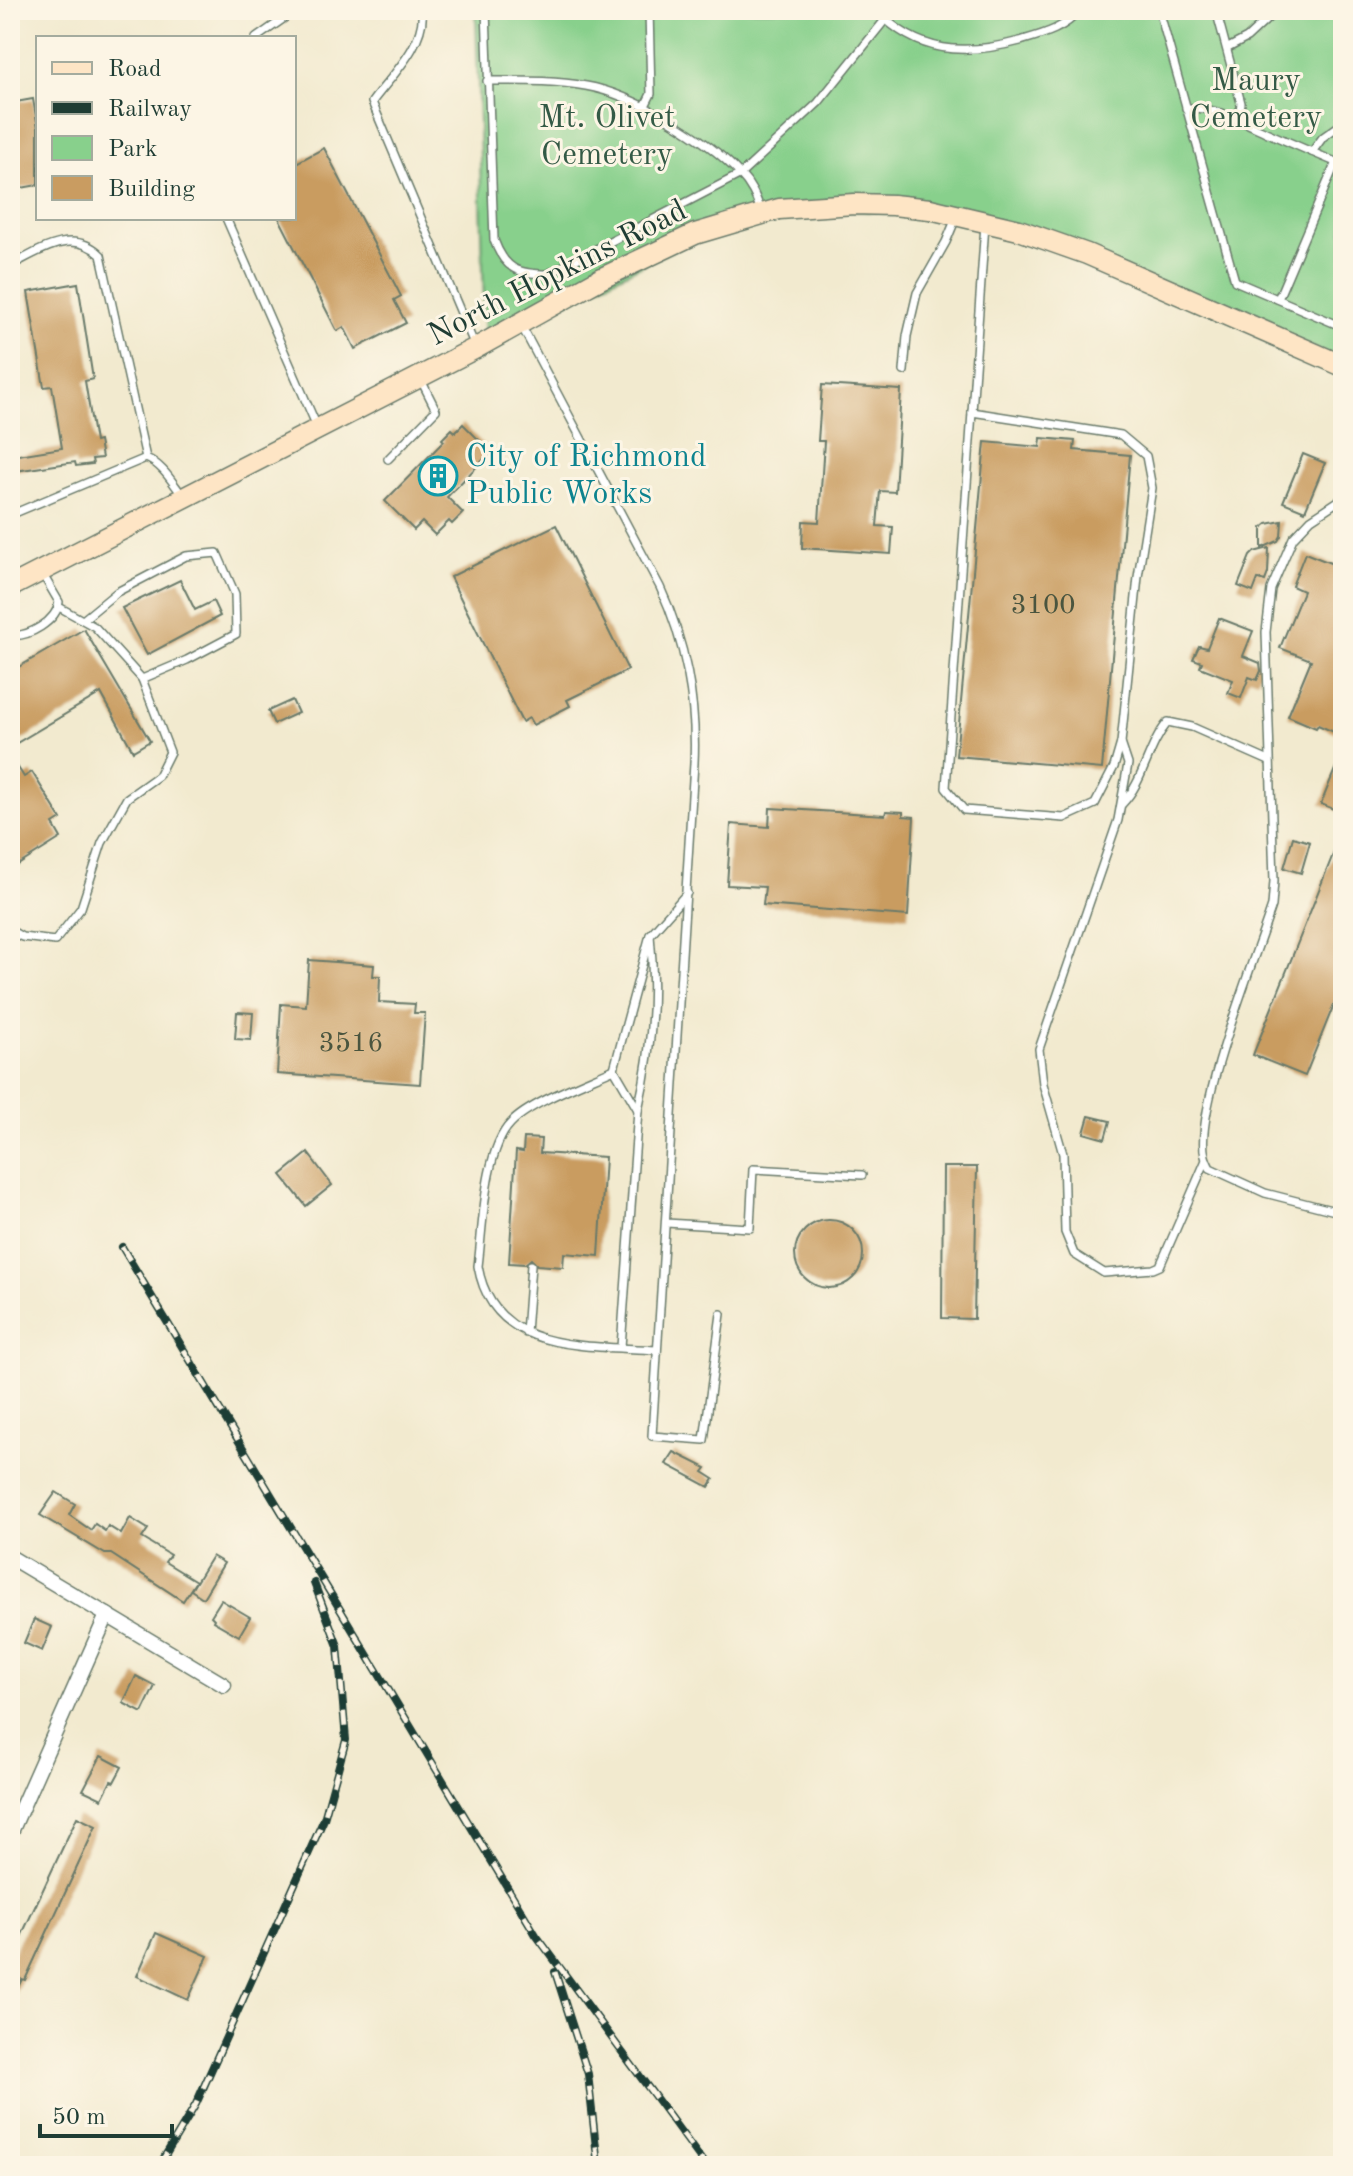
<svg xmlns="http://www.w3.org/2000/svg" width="1353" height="2176" font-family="'Old Standard TT',serif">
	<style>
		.green { fill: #88d08c; stroke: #548660; stroke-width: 2 }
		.building { fill: #c99c61 }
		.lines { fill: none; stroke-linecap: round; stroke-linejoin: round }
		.lane-casing { stroke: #697a6a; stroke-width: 10 }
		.street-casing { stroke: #697a6a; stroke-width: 17 }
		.secondary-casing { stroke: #697a6a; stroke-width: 23 }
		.lane { stroke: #fff; stroke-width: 7 }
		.street { stroke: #fff; stroke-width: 14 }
		.secondary { stroke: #fee5c5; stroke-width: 20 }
		.rail-casing { stroke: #1f3d34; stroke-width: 8 }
		.rail { stroke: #fcf5e5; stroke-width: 5; stroke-dasharray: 15; stroke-linecap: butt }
		.labels { text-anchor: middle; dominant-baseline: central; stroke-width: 6; stroke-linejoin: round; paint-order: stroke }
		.number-label { font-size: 28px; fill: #4a553f }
		.park-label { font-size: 32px; fill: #345a46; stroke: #fcf5e5 }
		.street-label { font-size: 32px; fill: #1f3d34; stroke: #fcf5e5 }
		.culture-label { font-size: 32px; fill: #0d838f; stroke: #fcf5e5; text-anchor: start }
	</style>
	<rect width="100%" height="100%" fill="#fcf5e5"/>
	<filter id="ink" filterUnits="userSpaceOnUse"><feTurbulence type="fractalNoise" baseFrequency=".0125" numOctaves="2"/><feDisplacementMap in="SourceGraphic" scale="16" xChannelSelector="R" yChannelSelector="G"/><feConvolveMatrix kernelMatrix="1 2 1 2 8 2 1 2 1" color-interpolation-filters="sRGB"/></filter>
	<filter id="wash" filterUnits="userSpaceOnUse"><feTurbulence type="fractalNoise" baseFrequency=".006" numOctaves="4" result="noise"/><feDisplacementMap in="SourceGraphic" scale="32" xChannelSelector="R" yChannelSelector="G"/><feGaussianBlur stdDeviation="1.8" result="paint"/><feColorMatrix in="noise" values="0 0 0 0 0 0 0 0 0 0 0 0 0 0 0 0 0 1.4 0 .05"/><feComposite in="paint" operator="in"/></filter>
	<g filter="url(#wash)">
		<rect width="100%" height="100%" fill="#f2eacf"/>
		<path class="green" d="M 476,10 L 1343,10 L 1343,360 L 1110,264 L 942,216 L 858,211 L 772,214 L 693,240 L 485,342 Z"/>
		<g id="blocks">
			<g class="building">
				<path d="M 33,99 L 38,128 L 38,185 L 10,190 L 10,103 Z"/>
				<path d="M 324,148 L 401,296 L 394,300 L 406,323 L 355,349 L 344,327 L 337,331 L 279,218 L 294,218 L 294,164 Z"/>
				<path d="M 78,283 L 93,379 L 85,381 L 95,442 L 99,441 L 102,458 L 92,459 L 93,464 L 76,466 L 75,462 L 15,471 L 12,456 L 62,448 L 52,386 L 44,387 L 28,292 Z"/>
				<path d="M 822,385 L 901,390 L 895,492 L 880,491 L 877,526 L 893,527 L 891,554 L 802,548 L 803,521 L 819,522 L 824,441 L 818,441 Z"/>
				<path d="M 463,424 L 491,452 L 447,497 L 463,513 L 452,524 L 449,521 L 435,535 L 422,522 L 414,530 L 385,501 L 444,441 L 442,439 L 452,429 L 455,432 Z"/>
				<path d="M 1041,438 L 1075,441 L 1074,450 L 1130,455 L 1102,769 L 956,756 L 985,442 L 1040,447 Z"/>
				<path d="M 1303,454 L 1325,463 L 1305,511 L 1283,502 Z"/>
				<path d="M 1282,521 L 1281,536 L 1278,541 L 1262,548 L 1262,528 L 1267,524 Z"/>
				<path d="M 556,525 L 628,670 L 567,700 L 570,706 L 533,725 L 529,718 L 522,722 L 450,577 Z"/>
				<path d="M 1269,548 L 1268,573 L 1265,581 L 1258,579 L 1253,592 L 1238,586 L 1250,556 L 1254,552 Z"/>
				<path d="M 1305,553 L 1343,568 L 1343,736 L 1318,725 L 1316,728 L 1288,716 L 1311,660 L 1280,648 L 1303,591 L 1292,586 Z"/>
				<path d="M 180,580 L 195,610 L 213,601 L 220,616 L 147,655 L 122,608 Z"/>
				<path d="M 1219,618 L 1253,631 L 1243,656 L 1260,663 L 1261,671 L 1257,680 L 1249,677 L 1241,698 L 1228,693 L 1233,680 L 1200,667 L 1202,662 L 1193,659 L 1199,646 L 1207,648 Z"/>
				<path d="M 84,629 L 150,741 L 133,751 L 101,693 L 10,747 L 10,672 Z"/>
				<path d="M 292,700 L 298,713 L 274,724 L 268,711 Z"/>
				<path d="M 1342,752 L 1343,752 L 1343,813 L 1321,804 Z"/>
				<path d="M 10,755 L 24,777 L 32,772 L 61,819 L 53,824 L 61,838 L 10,870 Z"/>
				<path d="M 770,808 L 885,815 L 886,811 L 903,812 L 903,816 L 914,817 L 908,916 L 763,905 L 765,887 L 727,885 L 731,824 L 769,827 Z"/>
				<path d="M 1342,832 L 1343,982 L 1305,1076 L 1253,1055 Z"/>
				<path d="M 1293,837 L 1310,842 L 1301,873 L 1284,868 Z"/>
				<path d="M 309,960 L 374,965 L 373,976 L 380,976 L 379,1002 L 415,1004 L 414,1013 L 425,1013 L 420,1084 L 277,1074 L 281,1004 L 306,1006 Z"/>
				<path d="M 237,1012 L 253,1013 L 251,1040 L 235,1039 Z"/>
				<path d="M 1089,1116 L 1110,1121 L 1105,1139 L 1084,1133 Z"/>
				<path d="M 524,1138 L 541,1139 L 540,1153 L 605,1157 L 599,1256 L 564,1253 L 563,1267 L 537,1265 L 531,1259 L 525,1264 L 509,1263 L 516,1151 L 523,1152 Z"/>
				<path d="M 308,1153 L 332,1185 L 306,1206 L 281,1175 Z"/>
				<path d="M 943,1167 L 977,1167 L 974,1319 L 942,1318 Z"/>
				<circle cx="829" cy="1254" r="34"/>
				<path d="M 674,1452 L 706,1468 L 703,1472 L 714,1479 L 709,1487 L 666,1464 Z"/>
				<path d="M 56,1492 L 75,1504 L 69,1515 L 91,1530 L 95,1524 L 105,1531 L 108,1526 L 121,1534 L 130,1518 L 148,1529 L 142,1538 L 170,1555 L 165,1562 L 196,1581 L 183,1601 L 111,1554 L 105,1554 L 40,1515 Z"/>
				<path d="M 212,1556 L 224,1563 L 203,1598 L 191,1590 Z"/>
				<path d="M 221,1600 L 250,1617 L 239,1636 L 213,1621 L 214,1619 L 211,1616 Z"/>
				<path d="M 34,1619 L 52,1627 L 42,1651 L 24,1643 Z"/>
				<path d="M 136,1676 L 155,1686 L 142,1713 L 123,1703 Z"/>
				<path d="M 101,1756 L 122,1767 L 114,1782 L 111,1781 L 102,1799 L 83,1790 Z"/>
				<path d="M 77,1817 L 96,1826 L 25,1980 L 22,1979 L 10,2004 L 10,1960 Z"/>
				<path d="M 156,1933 L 208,1956 L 188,2000 L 137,1976 Z"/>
			</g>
		</g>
	</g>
	<g filter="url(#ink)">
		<use href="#blocks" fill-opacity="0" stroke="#697a6a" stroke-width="2"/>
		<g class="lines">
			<g class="lane-casing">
				<g id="lane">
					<path d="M 422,10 C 426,44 391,76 372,102 L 475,346"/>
					<path d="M 486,10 L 494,240 C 505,270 518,274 548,274 L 741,174 L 818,103 L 893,10"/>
					<path d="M 876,10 C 918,54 964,56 1020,41 C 1044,34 1064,29 1080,10"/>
					<path d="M 1159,10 L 1235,281 L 1343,327"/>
					<path d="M 1216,10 L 1241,103 L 1239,118"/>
					<path d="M 256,38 L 296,10"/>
					<path d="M 1228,48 L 1247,38 L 1277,10"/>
					<path d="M 487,81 C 520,81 554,80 586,86 C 633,94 708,139 740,174 C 751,185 756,197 761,211"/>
					<path d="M 645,106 L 651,94 L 649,10"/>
					<path d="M 1186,108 C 1217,107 1241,121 1268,133 C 1293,144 1318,155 1343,165"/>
					<path d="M 1312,152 L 1323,137 L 1343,123"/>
					<path d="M 226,218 L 318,429"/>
					<path d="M 985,224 L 946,788 L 964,810 L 1064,818 L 1095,804 L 1114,767 L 1121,743"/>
					<path d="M 10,266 C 39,251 72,227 101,255 L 146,458"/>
					<path d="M 1278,299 L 1336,162"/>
					<path d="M 522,327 L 660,587 C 685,641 697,703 694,763 L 652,1436 L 704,1440 L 721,1314"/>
					<path d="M 904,371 L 907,336 L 917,293 L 946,242 L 956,218"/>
					<path d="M 972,412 L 1121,435 L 1146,456 L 1152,488 L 1138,577 L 1121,743 L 1128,764 L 1118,820 L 1039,1049 L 1043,1084 L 1063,1154 L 1065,1232 L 1074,1254 L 1104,1273 L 1153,1269 L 1160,1266 L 1206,1160"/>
					<path d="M 388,459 L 436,410 L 421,380"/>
					<path d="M 1343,498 L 1311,519 L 1293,538 L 1271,589 L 1266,632 L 1274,881 L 1272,906 C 1256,955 1193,1113 1205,1156 C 1206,1160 1208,1164 1210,1168 L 1265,1193 L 1343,1213"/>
					<path d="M 10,515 L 146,458 C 163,465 172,482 183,496"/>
					<path d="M 84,619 L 117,592 L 186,556 L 217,553 L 235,594 L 236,634 L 187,660 L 142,679"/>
					<path d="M 10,635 C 28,638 57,621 59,602 L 42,573"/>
					<path d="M 1122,804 C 1144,782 1147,747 1168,722 L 1192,727 L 1269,761"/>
					<path d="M 10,930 L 22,937 L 55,941 L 81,908 L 102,843 L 127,798 L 158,776 L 170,752 L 142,679 L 95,627 L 59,607"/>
					<path d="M 614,1069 C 586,1082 531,1102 511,1123 C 484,1150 483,1228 478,1266 C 493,1355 588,1345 657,1350"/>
					<path d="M 638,1110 L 614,1069 L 650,935 L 687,893"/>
					<path d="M 666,1223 L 750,1228 L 753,1169 L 862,1175"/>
					<path d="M 526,1333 L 531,1265"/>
					<path d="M 621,1347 L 638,1110 C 651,1054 656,992 650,935"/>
				</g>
			</g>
			<g class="street-casing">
				<g id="street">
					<path d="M 10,1557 L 224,1685"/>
					<path d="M 10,1834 L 107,1615"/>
				</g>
			</g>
			<g class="secondary-casing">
				<path id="secondary" d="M 10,587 L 476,348 L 600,279 L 695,234 L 779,209 L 854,204 L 893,205 L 930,209 L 1019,230 L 1087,254 L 1343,366"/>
			</g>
			<use href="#lane" class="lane"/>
			<use href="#street" class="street"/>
			<use href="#secondary" class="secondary"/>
			<g class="rail-casing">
				<g id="rail">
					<path d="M 122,1247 L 536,1935 L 706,2166"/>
					<path d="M 555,1972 L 588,2074 L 598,2166"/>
					<path d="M 159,2166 L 196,2104 L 324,1819 L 346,1740 L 338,1646 L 314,1583"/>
				</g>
			</g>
			<use href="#rail" class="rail"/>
		</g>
	</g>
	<defs>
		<g id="building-ring" transform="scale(2)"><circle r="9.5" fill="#fcf5e5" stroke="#0f9aa8" stroke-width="1.5"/><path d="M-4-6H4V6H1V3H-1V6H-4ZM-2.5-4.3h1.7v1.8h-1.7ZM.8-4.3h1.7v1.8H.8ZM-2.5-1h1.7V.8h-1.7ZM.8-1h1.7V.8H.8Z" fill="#0f9aa8"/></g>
	</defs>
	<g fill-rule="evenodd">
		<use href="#building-ring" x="438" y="476"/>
	</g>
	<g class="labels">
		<g class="number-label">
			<text x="1043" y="606">3100</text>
			<text x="351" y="1044">3516</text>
		</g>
		<g class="park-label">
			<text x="1256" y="82">Maury<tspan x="1256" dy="37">Cemetery</tspan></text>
			<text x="607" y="119">Mt. Olivet<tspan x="607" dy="37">Cemetery</tspan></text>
		</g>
		<g class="street-label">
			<text transform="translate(558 274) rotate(-27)">North Hopkins Road</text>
		</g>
		<g class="culture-label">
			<text x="466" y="458">City of Richmond<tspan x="466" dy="37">Public Works</tspan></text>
		</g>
	</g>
	<rect width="1353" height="2176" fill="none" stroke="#fcf5e5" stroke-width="40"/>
	<rect x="36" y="36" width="260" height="184" fill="#fcf5e5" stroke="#a4ab9e" stroke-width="2"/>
	<rect x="52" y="62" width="40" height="12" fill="#fee5c5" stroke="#a4ab9e" stroke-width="2"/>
	<text x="108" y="76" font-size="24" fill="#1f3d34">Road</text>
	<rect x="52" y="102" width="40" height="12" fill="#1f3d34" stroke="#a4ab9e" stroke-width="2"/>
	<text x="108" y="116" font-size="24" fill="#1f3d34">Railway</text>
	<rect x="52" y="136" width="40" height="24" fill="#88d08c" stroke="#a4ab9e" stroke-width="2"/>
	<text x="108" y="156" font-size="24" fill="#1f3d34">Park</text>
	<rect x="52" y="176" width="40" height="24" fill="#c99c61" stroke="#a4ab9e" stroke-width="2"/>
	<text x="108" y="196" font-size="24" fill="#1f3d34">Building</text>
	<path d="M40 2124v12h132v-12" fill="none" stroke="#1f3d34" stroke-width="4"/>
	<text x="52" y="2124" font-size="24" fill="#1f3d34" stroke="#fcf5e5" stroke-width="6" paint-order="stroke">50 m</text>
</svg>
